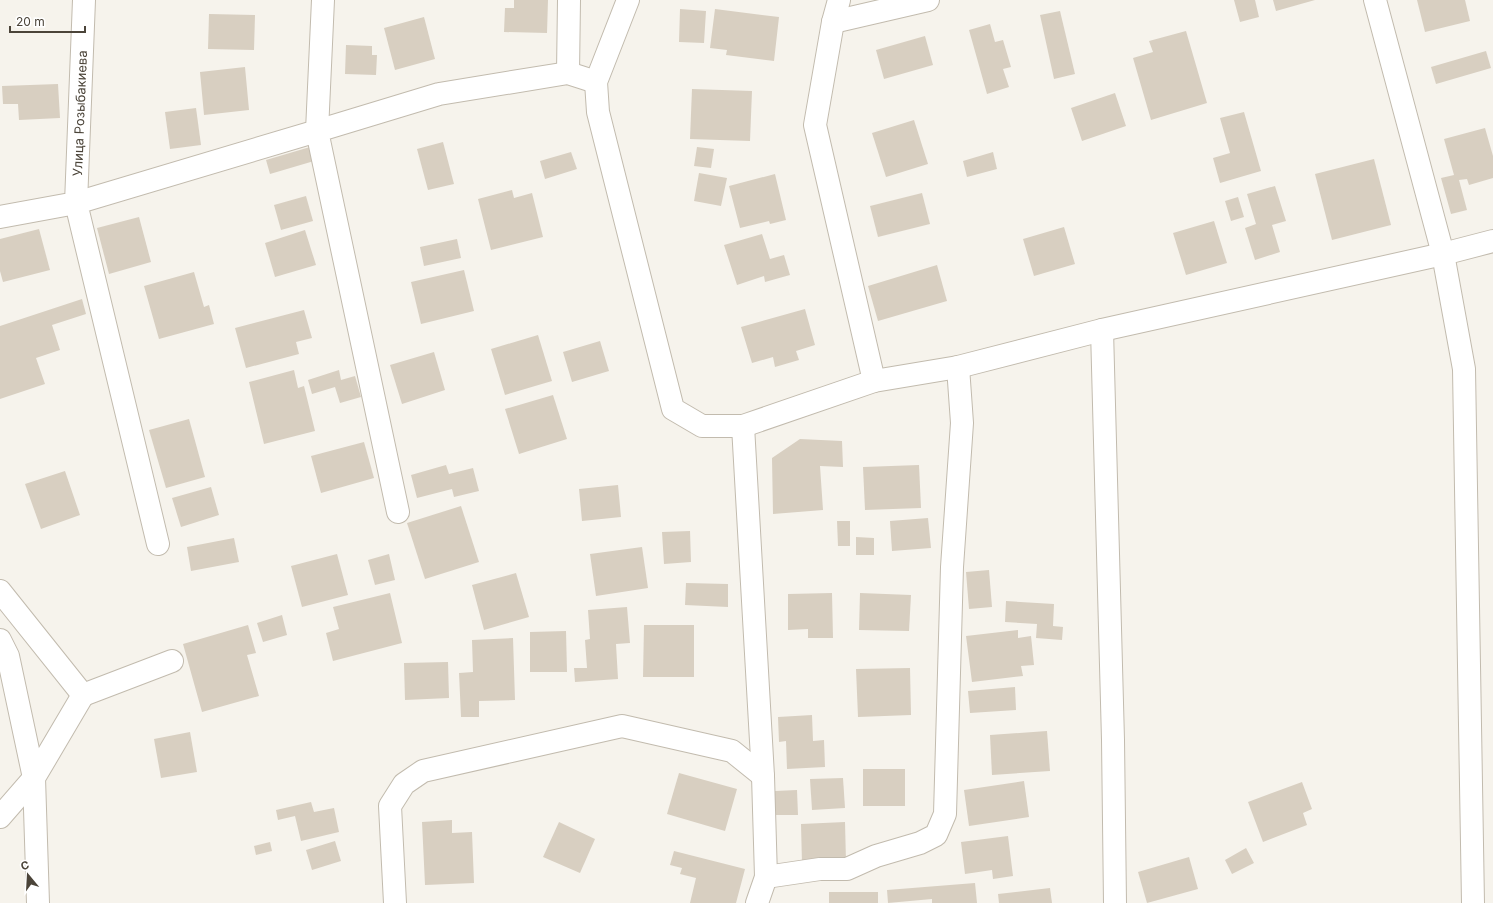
<svg xmlns="http://www.w3.org/2000/svg" width="1493" height="903" font-family="Inter,sans-serif">
	<style>
		.building { fill: #d8cfc1 }
		.lines { fill: none; stroke-linecap: round; stroke-linejoin: round }
		.minor-casing { stroke: #c2bbae; stroke-width: 24 }
		.minor { stroke: #fff; stroke-width: 22 }
		.labels { text-anchor: middle; dominant-baseline: central; stroke-width: 3; stroke-linejoin: round; paint-order: stroke }
		.street-label { font-size: 13px; fill: #4b4439; stroke: #fff }
	</style>
	<rect width="100%" height="100%" fill="#f6f3ec"/>
	<g class="building">
		<path d="M 514,0 L 548,0 L 547,33 L 504,32 L 505,8 L 514,8 Z"/>
		<path d="M 1234,0 L 1255,0 L 1259,17 L 1240,22 Z"/>
		<path d="M 1273,0 L 1315,0 L 1276,11 Z"/>
		<path d="M 1417,0 L 1465,0 L 1470,21 L 1425,32 Z"/>
		<path d="M 680,9 L 706,11 L 704,43 L 679,42 Z"/>
		<path d="M 715,9 L 779,17 L 774,61 L 726,55 L 727,50 L 710,48 Z"/>
		<path d="M 1060,11 L 1075,74 L 1054,79 L 1040,15 Z"/>
		<path d="M 209,14 L 255,15 L 254,50 L 208,49 Z"/>
		<path d="M 424,17 L 435,59 L 395,70 L 384,28 Z"/>
		<path d="M 990,24 L 995,42 L 1003,40 L 1011,67 L 1003,69 L 1009,87 L 987,94 L 969,30 Z"/>
		<path d="M 1186,31 L 1207,103 L 1151,120 L 1133,58 L 1153,52 L 1149,41 Z"/>
		<path d="M 925,36 L 933,65 L 884,79 L 876,50 Z"/>
		<path d="M 346,45 L 372,46 L 372,55 L 377,55 L 376,75 L 345,74 Z"/>
		<path d="M 1486,51 L 1491,68 L 1436,84 L 1431,67 Z"/>
		<path d="M 245,67 L 249,110 L 204,115 L 200,72 Z"/>
		<path d="M 58,84 L 60,118 L 19,120 L 18,104 L 3,104 L 2,86 Z"/>
		<path d="M 692,89 L 752,91 L 750,141 L 690,139 Z"/>
		<path d="M 1115,93 L 1126,126 L 1082,141 L 1071,108 Z"/>
		<path d="M 196,108 L 201,145 L 170,149 L 165,112 Z"/>
		<path d="M 1244,112 L 1261,171 L 1220,183 L 1213,158 L 1230,153 L 1220,118 Z"/>
		<path d="M 914,120 L 928,164 L 886,177 L 872,133 Z"/>
		<path d="M 1485,128 L 1493,156 L 1493,178 L 1469,185 L 1467,179 L 1459,180 L 1467,210 L 1451,214 L 1441,178 L 1454,175 L 1444,139 Z"/>
		<path d="M 443,142 L 454,184 L 428,190 L 417,149 Z"/>
		<path d="M 310,147 L 314,161 L 270,174 L 266,160 Z"/>
		<path d="M 697,147 L 714,149 L 711,168 L 694,166 Z"/>
		<path d="M 571,152 L 577,169 L 545,179 L 540,161 Z"/>
		<path d="M 993,152 L 997,169 L 967,177 L 963,161 Z"/>
		<path d="M 1374,159 L 1391,225 L 1332,240 L 1315,174 Z"/>
		<path d="M 699,173 L 727,178 L 721,206 L 694,201 Z"/>
		<path d="M 775,174 L 786,220 L 770,224 L 769,221 L 740,228 L 729,186 Z"/>
		<path d="M 1275,186 L 1286,221 L 1272,225 L 1280,252 L 1255,260 L 1245,228 L 1256,224 L 1247,194 Z"/>
		<path d="M 512,190 L 514,198 L 532,193 L 543,237 L 491,250 L 478,199 Z"/>
		<path d="M 922,193 L 930,224 L 878,237 L 870,206 Z"/>
		<path d="M 306,196 L 313,221 L 281,230 L 274,205 Z"/>
		<path d="M 1238,197 L 1244,217 L 1231,221 L 1225,201 Z"/>
		<path d="M 139,217 L 151,262 L 109,274 L 97,228 Z"/>
		<path d="M 1214,221 L 1227,263 L 1186,275 L 1173,233 Z"/>
		<path d="M 1064,227 L 1075,264 L 1034,276 L 1023,239 Z"/>
		<path d="M 39,229 L 50,270 L 3,282 L 0,271 L 0,239 Z"/>
		<path d="M 305,230 L 316,265 L 275,277 L 265,243 Z"/>
		<path d="M 762,234 L 770,259 L 784,255 L 790,275 L 765,282 L 764,276 L 737,285 L 724,245 Z"/>
		<path d="M 457,239 L 461,258 L 424,266 L 420,247 Z"/>
		<path d="M 937,265 L 947,301 L 878,321 L 868,286 Z"/>
		<path d="M 464,270 L 474,311 L 421,324 L 411,282 Z"/>
		<path d="M 194,272 L 204,307 L 209,305 L 214,324 L 159,339 L 144,286 Z"/>
		<path d="M 82,299 L 86,314 L 52,325 L 60,350 L 36,358 L 45,384 L 0,399 L 0,326 Z"/>
		<path d="M 805,309 L 815,345 L 796,351 L 799,360 L 775,367 L 773,357 L 752,363 L 741,327 Z"/>
		<path d="M 304,310 L 312,338 L 296,342 L 299,354 L 246,368 L 235,328 Z"/>
		<path d="M 538,335 L 552,381 L 505,395 L 491,349 Z"/>
		<path d="M 600,341 L 609,371 L 572,382 L 563,352 Z"/>
		<path d="M 434,352 L 445,390 L 402,404 L 390,365 Z"/>
		<path d="M 294,370 L 298,388 L 304,386 L 315,431 L 264,444 L 249,382 Z"/>
		<path d="M 339,370 L 341,380 L 355,376 L 361,397 L 340,403 L 335,387 L 312,394 L 308,380 Z"/>
		<path d="M 553,395 L 567,439 L 519,454 L 505,409 Z"/>
		<path d="M 189,419 L 205,477 L 166,488 L 149,430 Z"/>
		<path d="M 800,439 L 842,441 L 843,467 L 820,466 L 823,510 L 773,514 L 772,458 Z"/>
		<path d="M 364,442 L 374,478 L 321,493 L 311,456 Z"/>
		<path d="M 446,465 L 449,474 L 473,468 L 479,491 L 454,497 L 452,489 L 417,498 L 411,475 Z"/>
		<path d="M 919,465 L 921,508 L 865,510 L 863,467 Z"/>
		<path d="M 65,471 L 80,515 L 41,529 L 25,484 Z"/>
		<path d="M 618,485 L 621,517 L 582,521 L 579,489 Z"/>
		<path d="M 211,487 L 219,515 L 181,527 L 172,498 Z"/>
		<path d="M 461,506 L 479,562 L 425,579 L 407,523 Z"/>
		<path d="M 928,518 L 931,548 L 892,551 L 890,521 Z"/>
		<path d="M 837,521 L 850,521 L 850,546 L 838,546 Z"/>
		<path d="M 690,531 L 691,562 L 664,564 L 662,532 Z"/>
		<path d="M 856,537 L 874,538 L 874,555 L 856,555 Z"/>
		<path d="M 234,538 L 239,562 L 191,571 L 187,547 Z"/>
		<path d="M 642,547 L 648,588 L 596,596 L 590,554 Z"/>
		<path d="M 337,554 L 348,595 L 302,607 L 291,566 Z"/>
		<path d="M 389,554 L 395,580 L 375,585 L 368,560 Z"/>
		<path d="M 989,570 L 992,607 L 969,609 L 966,572 Z"/>
		<path d="M 516,573 L 529,617 L 484,630 L 472,585 Z"/>
		<path d="M 686,583 L 728,584 L 728,607 L 685,605 Z"/>
		<path d="M 390,593 L 402,643 L 333,661 L 326,633 L 339,629 L 333,607 Z"/>
		<path d="M 832,593 L 833,638 L 808,638 L 808,629 L 788,630 L 788,594 Z"/>
		<path d="M 860,593 L 911,595 L 909,631 L 859,630 Z"/>
		<path d="M 1006,601 L 1054,604 L 1053,626 L 1063,627 L 1062,640 L 1036,638 L 1037,624 L 1005,622 Z"/>
		<path d="M 627,607 L 630,643 L 616,644 L 618,679 L 575,682 L 574,668 L 587,668 L 585,640 L 590,639 L 588,610 Z"/>
		<path d="M 282,615 L 287,635 L 263,642 L 257,623 Z"/>
		<path d="M 248,625 L 256,653 L 247,655 L 259,696 L 202,712 L 183,644 Z"/>
		<path d="M 644,625 L 694,625 L 694,677 L 643,677 Z"/>
		<path d="M 1018,630 L 1018,638 L 1031,636 L 1034,665 L 1021,666 L 1023,676 L 972,682 L 966,636 Z"/>
		<path d="M 566,631 L 567,672 L 530,672 L 530,632 Z"/>
		<path d="M 513,638 L 515,700 L 479,701 L 479,717 L 461,717 L 459,673 L 473,672 L 472,640 Z"/>
		<path d="M 448,662 L 449,698 L 405,700 L 404,663 Z"/>
		<path d="M 910,668 L 911,715 L 858,717 L 856,669 Z"/>
		<path d="M 1015,687 L 1016,710 L 970,713 L 968,691 Z"/>
		<path d="M 812,715 L 813,741 L 824,740 L 825,767 L 787,769 L 786,741 L 779,742 L 778,717 Z"/>
		<path d="M 1047,731 L 1050,771 L 992,775 L 990,735 Z"/>
		<path d="M 190,732 L 197,772 L 161,778 L 154,739 Z"/>
		<rect x="863" y="769" width="42" height="37"/>
		<path d="M 679,773 L 737,789 L 725,831 L 667,814 Z"/>
		<path d="M 843,778 L 845,808 L 812,810 L 810,779 Z"/>
		<path d="M 1024,781 L 1029,817 L 969,826 L 964,790 Z"/>
		<path d="M 1302,782 L 1312,809 L 1303,813 L 1307,825 L 1263,842 L 1248,802 Z"/>
		<path d="M 797,790 L 798,815 L 775,815 L 775,791 Z"/>
		<path d="M 311,802 L 314,812 L 334,808 L 339,832 L 301,841 L 295,816 L 278,820 L 276,810 Z"/>
		<path d="M 452,820 L 452,833 L 472,832 L 474,883 L 425,885 L 422,822 Z"/>
		<path d="M 559,822 L 595,839 L 580,873 L 543,857 Z"/>
		<path d="M 845,822 L 846,862 L 802,864 L 801,824 Z"/>
		<path d="M 1008,836 L 1013,876 L 993,879 L 992,870 L 965,874 L 961,842 Z"/>
		<path d="M 335,841 L 341,861 L 312,870 L 306,850 Z"/>
		<path d="M 270,842 L 272,851 L 256,855 L 254,846 Z"/>
		<path d="M 1246,848 L 1254,863 L 1232,874 L 1225,860 Z"/>
		<path d="M 674,851 L 745,869 L 736,903 L 690,903 L 696,878 L 680,874 L 682,868 L 670,865 Z"/>
		<path d="M 1189,857 L 1198,889 L 1147,903 L 1138,872 Z"/>
		<path d="M 975,883 L 977,903 L 932,903 L 932,899 L 888,903 L 887,890 Z"/>
		<path d="M 1050,888 L 1052,903 L 999,903 L 998,894 Z"/>
		<rect x="829" y="892" width="49" height="11"/>
	</g>
	<g class="lines">
		<g class="minor-casing">
			<g id="minor">
				<path d="M 628,0 L 596,82 L 598,112 L 673,409 L 702,426 L 743,426 L 763,776 L 766,877 L 757,903"/>
				<path d="M 839,0 L 833,22 L 815,125 L 874,381"/>
				<path d="M 1375,0 L 1443,254 L 1464,369 L 1473,903"/>
				<path d="M 833,22 L 928,0"/>
				<path d="M 568,73 L 569,0"/>
				<path id="s1" d="M 0,217 L 76,203 L 84,0"/>
				<path d="M 1102,330 L 1113,740 L 1115,903"/>
				<path d="M 743,426 L 874,381 L 958,367 L 1102,330 L 1443,254 L 1493,241"/>
				<path d="M 398,512 L 317,131 L 439,94 L 568,73 L 596,82"/>
				<path d="M 158,544 L 76,203 L 317,131 L 323,0"/>
				<path d="M 0,591 L 83,695 L 172,661"/>
				<path d="M 0,640 L 8,656 L 34,778 L 0,817"/>
				<path d="M 766,877 L 820,869 L 847,869 L 876,856 L 920,843 L 936,835 L 945,814 L 952,567 L 962,423 L 958,367"/>
				<path d="M 38,903 L 34,778 L 83,695"/>
				<path d="M 395,903 L 390,806 L 404,784 L 423,771 L 622,726 L 732,751 L 763,776"/>
			</g>
		</g>
		<use href="#minor" class="minor"/>
	</g>
	<g class="labels">
		<g class="street-label">
			<text stroke="none"><textPath href="#s1" startOffset="167">Улица Розыбакиева</textPath></text>
		</g>
	</g>
	<g transform="translate(28 875) rotate(342)" stroke="#ffffff" stroke-width="3" paint-order="stroke">
	<path d="M0-3L7 15L0 10L-7 15Z" fill="#4b4439"/>
	<text y="-6" font-size="11" font-weight="bold" text-anchor="middle" fill="#4b4439">С</text>
	</g>
	<path d="M10 26v6h75v-6" fill="none" stroke="#4b4439" stroke-width="2"/>
	<text x="16" y="26" font-size="12" fill="#4b4439" stroke="#ffffff" stroke-width="3" paint-order="stroke">20 m</text>
</svg>
